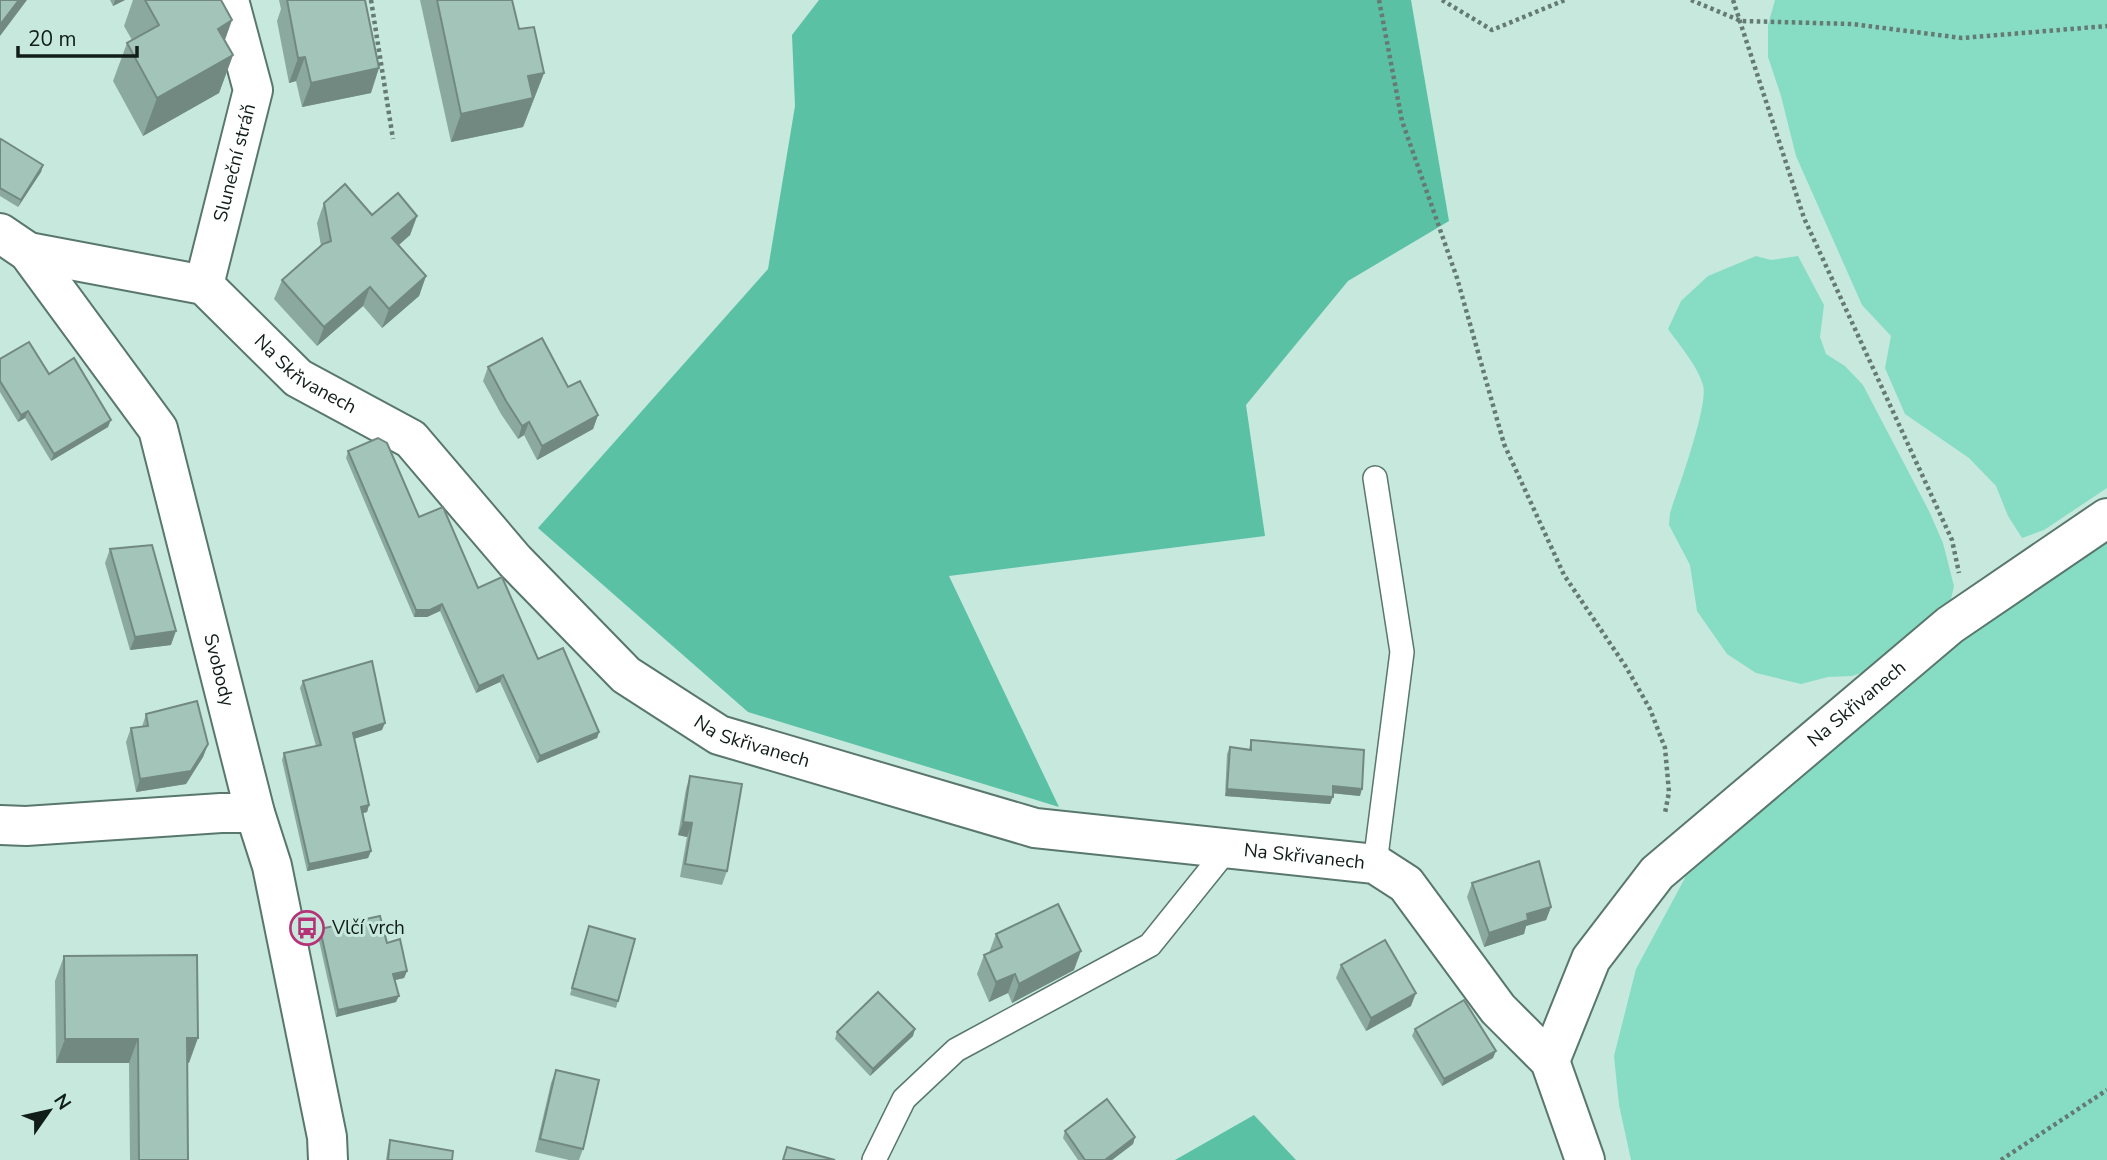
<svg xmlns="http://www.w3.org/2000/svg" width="2107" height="1160" font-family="'Nunito Sans',sans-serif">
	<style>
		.green { fill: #87ddc3 }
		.forest { fill: #5bc1a5 }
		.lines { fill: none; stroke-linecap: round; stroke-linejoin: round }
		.service-casing { stroke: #59776d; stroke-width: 26 }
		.minor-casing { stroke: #59776d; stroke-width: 42 }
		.path { stroke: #647a73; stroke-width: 4.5; stroke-dasharray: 3.5 3.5; stroke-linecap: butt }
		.service { stroke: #fff; stroke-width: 23 }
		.minor { stroke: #fff; stroke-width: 38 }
		.wall { fill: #8ca99f }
		.shaded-wall { fill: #728982 }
		.building { fill: #a3c4b9; stroke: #728982; stroke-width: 2 }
		.labels { text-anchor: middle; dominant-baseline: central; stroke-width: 6; stroke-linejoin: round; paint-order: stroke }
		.street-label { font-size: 19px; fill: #111d19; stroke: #c7e8dd }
		.poi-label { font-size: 19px; fill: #111d19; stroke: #c7e8dd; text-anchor: start }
	</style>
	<rect width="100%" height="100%" fill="#c7e8dd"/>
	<g class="green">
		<path d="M 1775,0 L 2107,0 L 2107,488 L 2044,530 L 2022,538 L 2008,516 L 1996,486 L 1969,458 L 1905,414 L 1885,368 L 1891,336 L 1862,305 L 1796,156 L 1781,96 L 1768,57 L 1768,25 Z"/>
		<path d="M 1756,256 L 1771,260 L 1798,256 L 1824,305 L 1820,337 L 1826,354 L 1845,366 L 1863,385 L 1929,511 L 1943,543 L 1954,586 L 1947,616 L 1881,666 L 1852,676 L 1828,677 L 1801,684 L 1756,673 L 1727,654 L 1697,611 L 1690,565 L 1669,525 L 1670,513 C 1678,489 1709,405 1703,385 C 1697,365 1680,346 1668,329 L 1681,301 L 1708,276 Z"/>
		<path d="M 2107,535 L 2107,1160 L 1631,1160 L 1619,1105 L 1614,1056 L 1636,969 L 1686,876 L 1989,617 Z"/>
	</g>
	<g class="forest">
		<path d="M 819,0 L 1411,0 L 1449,221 L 1348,281 L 1246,405 L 1265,536 L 949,576 L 1059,807 L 748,712 L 538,528 L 768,269 L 795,106 L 792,35 Z"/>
		<path d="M 1254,1115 L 1296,1160 L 1175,1160 Z"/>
	</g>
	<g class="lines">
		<g class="service-casing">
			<g id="service">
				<path d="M 1375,864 L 1402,652 L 1375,478"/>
				<path d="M 874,1160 L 904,1099 L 956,1050 L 1150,945 L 1228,848"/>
			</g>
		</g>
		<g class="minor-casing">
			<g id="minor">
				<path id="s1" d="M 0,233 L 28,252 L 158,429 L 255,813 L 272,866 L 327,1137 L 328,1160"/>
				<path id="s2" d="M 28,252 L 204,285 L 298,378 L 411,439 L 515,561 L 626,675 L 719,735 L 1035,828 L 1375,864 L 1406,884 L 1498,1009 L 1550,1061 L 1585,1160"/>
				<path id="s3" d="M 204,285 L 253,90 L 229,0"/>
				<path d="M 0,825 L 26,826 L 221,813 L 255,813"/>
				<path id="s4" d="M 1550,1061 L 1591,959 L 1657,873 L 1950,625 L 2107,518"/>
			</g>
		</g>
		<g class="path">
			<path d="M 371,0 L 393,139"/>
			<path d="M 1379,0 L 1402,121 L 1457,278 L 1504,444 L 1564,575 L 1626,667 L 1650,709 L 1665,748 L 1669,792 L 1665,813"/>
			<path d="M 1442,0 L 1492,30 L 1565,0"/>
			<path d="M 1691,0 L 1741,21 L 1852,24 L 1962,38 L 2107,26"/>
			<path d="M 1733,0 L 1804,218 L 1952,540 L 1959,573"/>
			<path d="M 2001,1160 L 2107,1090"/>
		</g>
		<use href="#service" class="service"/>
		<use href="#minor" class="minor"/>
	</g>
	<g class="wall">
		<path d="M 110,0 L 125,0 L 113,6 Z"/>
		<path d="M 133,0 L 221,0 L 232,20 L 225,40 L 233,55 L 219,93 L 143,136 L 113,81 L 127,43 L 132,40 L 124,26 Z"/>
		<path d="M 279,0 L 365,0 L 371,93 L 302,107 L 296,81 L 289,83 L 277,21 L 281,9 Z"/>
		<path d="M 420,0 L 512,0 L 519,29 L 544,73 L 523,127 L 451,142 Z"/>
		<path d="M 0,141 L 43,165 L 41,172 L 18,207 L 0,196 Z"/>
		<path d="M 324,203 L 372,215 L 417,216 L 410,235 L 399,245 L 426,276 L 419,296 L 382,328 L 363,306 L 317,346 L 274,299 L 282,280 L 321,246 L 317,223 Z"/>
		<path d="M 0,359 L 49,374 L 108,427 L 51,461 L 25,418 L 18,422 L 0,392 Z"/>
		<path d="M 488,367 L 568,387 L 598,415 L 593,429 L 537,460 L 524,435 L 518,439 L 501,414 L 483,381 Z"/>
		<path d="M 348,451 L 419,517 L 538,659 L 599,732 L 597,738 L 537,763 L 500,682 L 476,693 L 440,611 L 427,617 L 414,617 L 346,458 Z"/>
		<path d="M 110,549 L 171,645 L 130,650 L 105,563 Z"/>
		<path d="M 303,681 L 382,730 L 354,739 L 369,805 L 367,812 L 363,813 L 371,851 L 368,858 L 307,871 L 282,760 L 284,753 L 316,746 L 300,688 Z"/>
		<path d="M 146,714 L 208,744 L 203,757 L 186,784 L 136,792 L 126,742 L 131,728 L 142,727 Z"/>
		<path d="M 1251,740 L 1360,796 L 1333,793 L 1330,804 L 1225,796 L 1227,754 L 1230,747 L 1249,749 Z"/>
		<path d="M 690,776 L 727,871 L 722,885 L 680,877 L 687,837 L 678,835 L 686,789 Z"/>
		<path d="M 1472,883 L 1551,907 L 1546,920 L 1526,926 L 1524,934 L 1484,947 L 1467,897 Z"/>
		<path d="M 589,926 L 618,1001 L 616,1008 L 570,995 Z"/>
		<path d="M 320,929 L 387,943 L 407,971 L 404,978 L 395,980 L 396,1002 L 336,1017 L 318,936 Z"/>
		<path d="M 996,934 L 1074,970 L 1012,1003 L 1008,993 L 989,1002 L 977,974 L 984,955 L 989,953 Z"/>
		<path d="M 64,956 L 189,1063 L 187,1062 L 188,1160 L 130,1160 L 129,1063 L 56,1063 L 55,981 Z"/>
		<path d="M 1341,965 L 1411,1006 L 1366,1031 L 1336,978 Z"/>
		<path d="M 1415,1029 L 1493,1058 L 1442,1086 L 1412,1036 Z"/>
		<path d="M 837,1032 L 913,1036 L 870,1076 L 835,1039 Z"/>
		<path d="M 556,1070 L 583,1149 L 579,1160 L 569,1160 L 535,1152 L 551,1083 Z"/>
		<path d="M 1065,1131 L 1135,1137 L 1133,1144 L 1112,1160 L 1078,1160 L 1063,1138 Z"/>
		<path d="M 390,1140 L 452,1160 L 386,1160 L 388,1147 Z"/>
	</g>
	<g class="shaded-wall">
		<path d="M 19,0 L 27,0 L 0,36 L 0,25 Z"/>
		<path d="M 115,0 L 125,0 L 113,6 Z"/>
		<path d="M 232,20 L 218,58 L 218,29 Z"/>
		<path d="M 233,55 L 219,93 L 143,136 L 157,98 Z"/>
		<path d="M 305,57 L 296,81 L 289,83 L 298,58 Z"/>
		<path d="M 379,68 L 371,93 L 302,107 L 311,83 Z"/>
		<path d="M 544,73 L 523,127 L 451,142 L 461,114 L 528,76 Z"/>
		<path d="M 43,165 L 41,172 L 18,207 L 21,200 Z"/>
		<path d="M 417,216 L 410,235 L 385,257 L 392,238 Z"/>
		<path d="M 426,276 L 419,296 L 382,328 L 389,309 Z"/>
		<path d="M 370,287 L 363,306 L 317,346 L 324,327 Z"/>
		<path d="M 28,411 L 25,418 L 18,422 L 21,415 Z"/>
		<path d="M 598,415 L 593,429 L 537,460 L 542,446 Z"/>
		<path d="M 111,420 L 108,427 L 51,461 L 54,454 Z"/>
		<path d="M 529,422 L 524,435 L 518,439 L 522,426 Z"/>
		<path d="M 442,604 L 440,611 L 427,617 L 414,617 L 416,610 Z"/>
		<path d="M 176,631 L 171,645 L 130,650 L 135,637 Z"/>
		<path d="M 503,675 L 500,682 L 476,693 L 479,686 Z"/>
		<path d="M 385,723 L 382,730 L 350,740 L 353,733 Z"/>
		<path d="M 599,732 L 597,738 L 537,763 L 540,756 Z"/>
		<path d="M 208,744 L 203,757 L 186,784 L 136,792 L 140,779 Z"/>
		<path d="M 1333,786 L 1362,789 L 1360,796 L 1330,793 Z"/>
		<path d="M 1227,789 L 1333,797 L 1330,804 L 1225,796 Z"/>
		<path d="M 369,805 L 367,812 L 359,814 L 361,807 Z"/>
		<path d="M 683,822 L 692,823 L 687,837 L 678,835 Z"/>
		<path d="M 371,851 L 368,858 L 307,871 L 309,864 Z"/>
		<path d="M 1551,907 L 1546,920 L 1526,926 L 1524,934 L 1484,947 L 1489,933 L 1527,914 Z"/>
		<path d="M 1081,951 L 1074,970 L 1012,1003 L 1019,984 Z"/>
		<path d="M 407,971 L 404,978 L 391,981 L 393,974 Z"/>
		<path d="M 1015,974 L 1008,993 L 989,1002 L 996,982 Z"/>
		<path d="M 1416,993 L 1411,1006 L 1366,1031 L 1371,1018 Z"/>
		<path d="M 399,996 L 396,1002 L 336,1017 L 338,1010 Z"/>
		<path d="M 915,1029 L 913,1036 L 870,1076 L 873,1069 Z"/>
		<path d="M 187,1038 L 198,1038 L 189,1063 L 178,1062 Z"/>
		<path d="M 65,1039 L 138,1039 L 129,1063 L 56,1063 Z"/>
		<path d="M 1496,1051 L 1493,1058 L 1442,1086 L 1444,1079 Z"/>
		<path d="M 1135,1137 L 1133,1144 L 1112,1160 L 1105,1160 Z"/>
	</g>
	<g class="building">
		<path d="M 0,0 L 19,0 L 0,25 Z"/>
		<path d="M 145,0 L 221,0 L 232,20 L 218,29 L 233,55 L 157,98 L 127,43 L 159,25 Z"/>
		<path d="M 287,0 L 365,0 L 379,68 L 311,83 L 305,57 L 298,58 Z"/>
		<path d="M 437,0 L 512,0 L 519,29 L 534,27 L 544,73 L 528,76 L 533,98 L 461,114 Z"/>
		<path d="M 1,139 L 43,165 L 21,200 L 0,188 L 0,141 Z"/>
		<path d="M 345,184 L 372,215 L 398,193 L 417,216 L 392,238 L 426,276 L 389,309 L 370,287 L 324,327 L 282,280 L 323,244 L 331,241 L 324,203 Z"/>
		<path d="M 542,338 L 568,387 L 580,381 L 598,415 L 542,446 L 529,422 L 522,426 L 506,401 L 488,367 Z"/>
		<path d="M 29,342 L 49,374 L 74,358 L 111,420 L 54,454 L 28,411 L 21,415 L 0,381 L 0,359 Z"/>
		<path d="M 378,438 L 387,443 L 419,517 L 443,507 L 478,588 L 502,577 L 538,659 L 563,648 L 599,732 L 540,756 L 503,675 L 479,686 L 442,604 L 430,610 L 416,610 L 348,451 Z"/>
		<path d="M 152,545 L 176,631 L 135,637 L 110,549 Z"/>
		<path d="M 372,661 L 385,723 L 353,733 L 369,805 L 361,807 L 371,851 L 309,864 L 284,753 L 321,745 L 303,681 Z"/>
		<path d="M 197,701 L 208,744 L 191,771 L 140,779 L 131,728 L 148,726 L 146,714 Z"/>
		<path d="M 1251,740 L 1364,750 L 1362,789 L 1333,786 L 1333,797 L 1227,789 L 1230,747 L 1251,750 Z"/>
		<path d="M 690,776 L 742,784 L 727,871 L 685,864 L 692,823 L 683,822 Z"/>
		<path d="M 1539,861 L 1551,907 L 1527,914 L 1528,920 L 1489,933 L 1472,883 Z"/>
		<path d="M 1058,904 L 1081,951 L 1019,984 L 1015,974 L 996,982 L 984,955 L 1002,947 L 996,934 Z"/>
		<path d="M 380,916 L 387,943 L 400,939 L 407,971 L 393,974 L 399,996 L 338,1010 L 320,929 Z"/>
		<path d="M 589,926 L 635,939 L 618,1001 L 572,988 Z"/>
		<path d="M 1385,940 L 1416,993 L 1371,1018 L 1341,965 Z"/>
		<path d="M 197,955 L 198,1038 L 187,1038 L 188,1160 L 139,1160 L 138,1039 L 65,1039 L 64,956 Z"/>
		<path d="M 878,992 L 915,1029 L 873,1069 L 837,1032 Z"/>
		<path d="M 1464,1000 L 1496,1051 L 1444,1079 L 1415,1029 Z"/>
		<path d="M 556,1070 L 599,1080 L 583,1149 L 540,1139 Z"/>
		<path d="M 1107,1099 L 1135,1137 L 1105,1160 L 1085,1160 L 1065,1131 Z"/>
		<path d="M 390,1140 L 453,1151 L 452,1160 L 388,1160 Z"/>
		<path d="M 787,1147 L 835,1160 L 783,1160 Z"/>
	</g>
	<defs>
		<g id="bus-ring" transform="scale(1.75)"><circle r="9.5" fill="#c7e8dd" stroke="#b63277" stroke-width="1.5"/><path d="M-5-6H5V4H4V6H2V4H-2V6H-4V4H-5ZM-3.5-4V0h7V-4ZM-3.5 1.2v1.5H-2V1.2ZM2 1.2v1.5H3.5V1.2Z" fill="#b63277"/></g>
	</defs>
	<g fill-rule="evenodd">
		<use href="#bus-ring" x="307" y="928"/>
	</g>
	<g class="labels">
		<g class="street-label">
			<text stroke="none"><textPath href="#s3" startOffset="126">Sluneční stráň</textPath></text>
			<text stroke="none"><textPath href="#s2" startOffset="315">Na Skřivanech</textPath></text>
			<text stroke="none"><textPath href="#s1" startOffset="502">Svobody</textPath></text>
			<text stroke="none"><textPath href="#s4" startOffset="480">Na Skřivanech</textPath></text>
			<text stroke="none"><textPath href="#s2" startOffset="903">Na Skřivanech</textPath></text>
			<text stroke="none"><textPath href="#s2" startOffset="1470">Na Skřivanech</textPath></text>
		</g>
		<g class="poi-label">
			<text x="332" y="928">Vlčí vrch</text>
		</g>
	</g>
	<g transform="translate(49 1111) rotate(56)" stroke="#c7e8dd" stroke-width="5" paint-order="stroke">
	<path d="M0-5L12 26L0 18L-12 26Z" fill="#111d19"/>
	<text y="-10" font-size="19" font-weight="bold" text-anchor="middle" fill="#111d19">N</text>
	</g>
	<path d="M18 46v10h119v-10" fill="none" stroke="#111d19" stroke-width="3.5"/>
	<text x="28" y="46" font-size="21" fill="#111d19" stroke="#c7e8dd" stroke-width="5" paint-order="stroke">20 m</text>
</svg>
